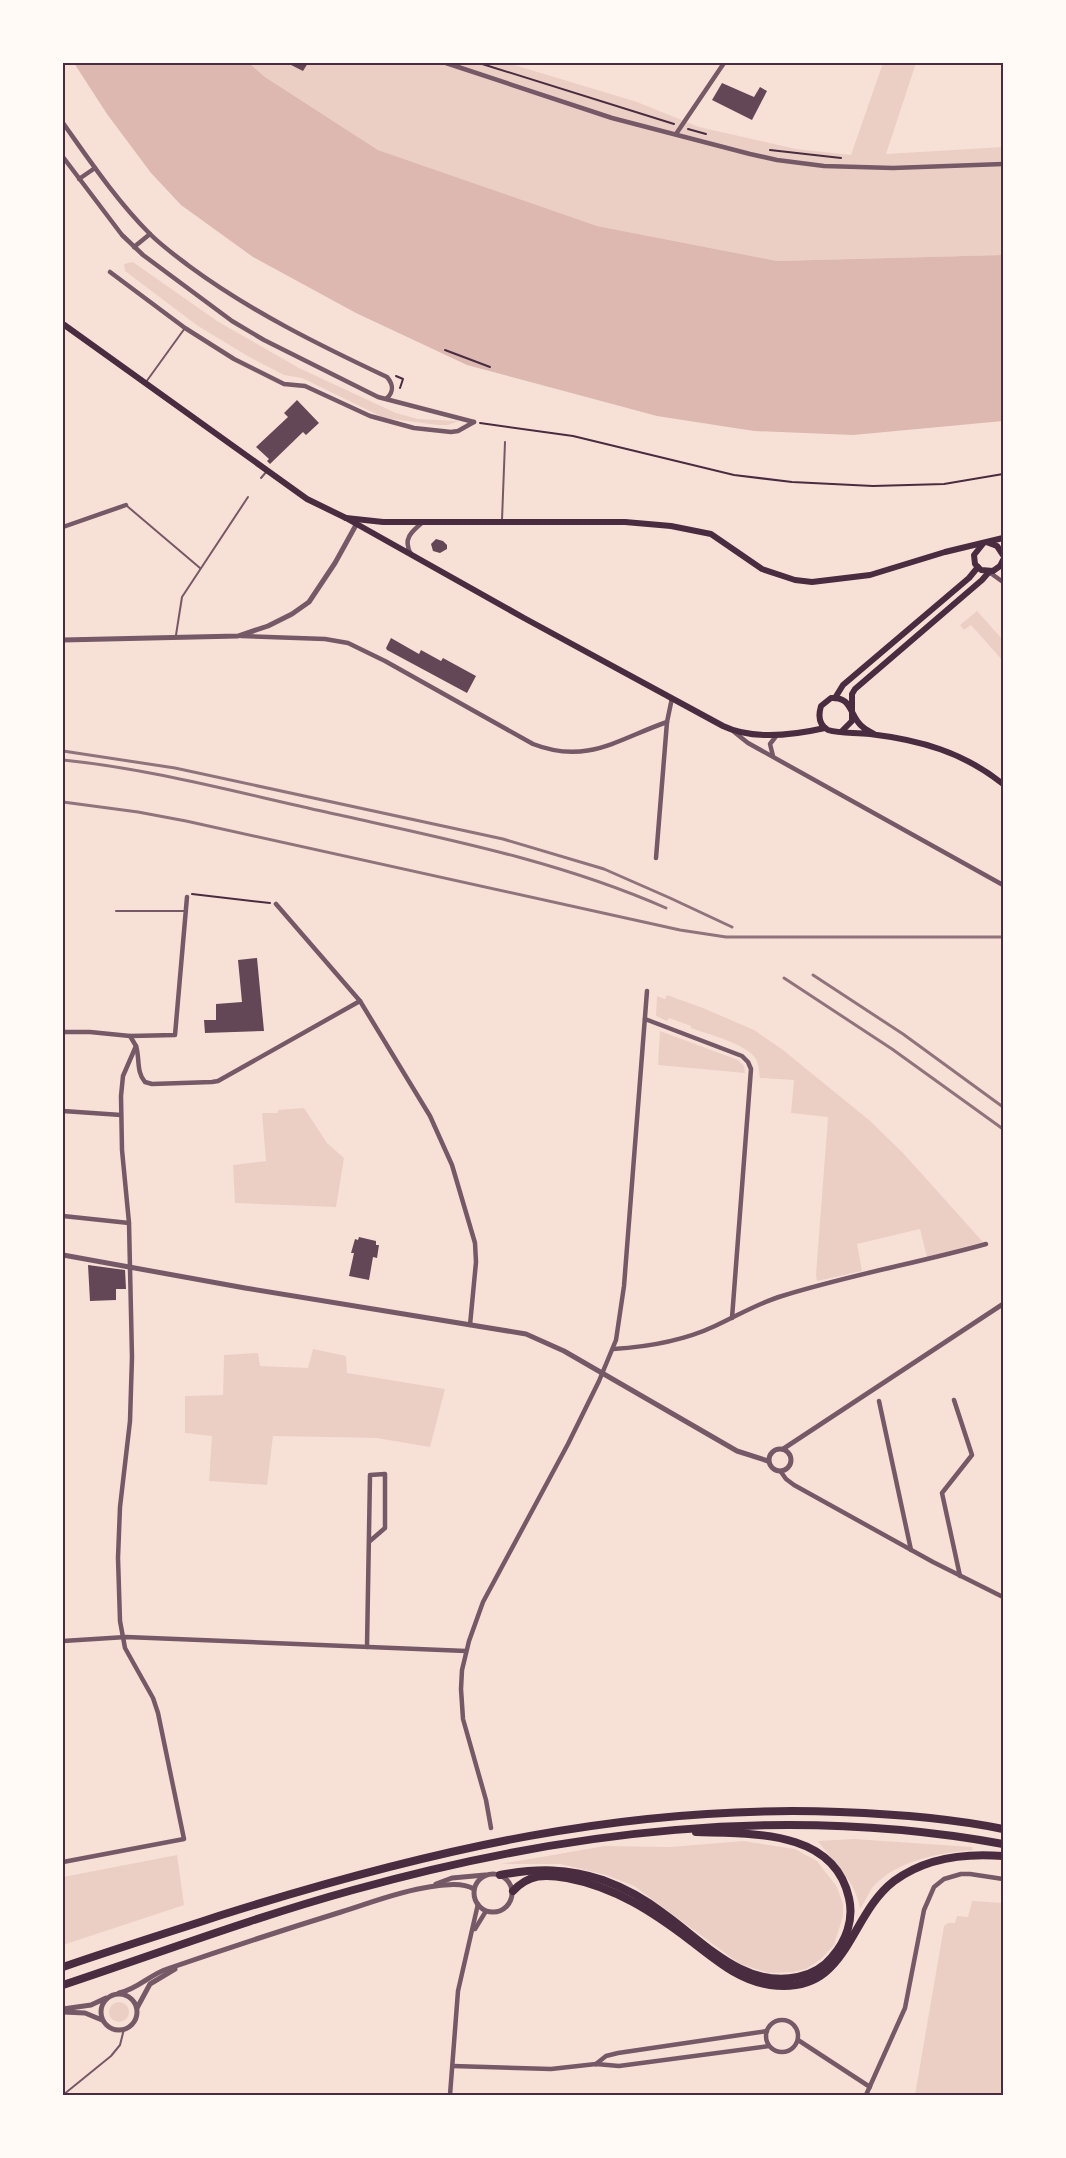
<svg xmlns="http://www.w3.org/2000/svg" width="1066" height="2158" font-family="Montserrat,sans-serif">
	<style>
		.green { fill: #ebcfc5 }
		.water { fill: #dcb8b0 }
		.building { fill: #644757 }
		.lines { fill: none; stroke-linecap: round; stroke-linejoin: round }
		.path { stroke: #4a2c40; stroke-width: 2 }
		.service { stroke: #755966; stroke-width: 2 }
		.minor { stroke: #755966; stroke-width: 4.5 }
		.tertiary { stroke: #755966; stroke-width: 5 }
		.secondary { stroke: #4a2c40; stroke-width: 6 }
		.trunk { stroke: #4a2c40; stroke-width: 8 }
		.rail { stroke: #8f747c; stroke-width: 3 }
		.neatline { fill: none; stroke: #4a2c40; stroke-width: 2 }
	</style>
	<rect width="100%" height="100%" fill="#f7e1d7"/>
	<g class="green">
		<path d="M 249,63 L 508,63 L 637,102 L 699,127 L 796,149 L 851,155 L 883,63 L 916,63 L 886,154 L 1003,147 L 1003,255 L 777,261 L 597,226 L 378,150 L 265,77 Z"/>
		<path d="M 133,262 L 217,321 L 299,368 L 396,413 L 418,419 L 459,421 L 448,425 L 438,425 L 384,418 L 302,378 L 284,375 L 251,358 L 198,326 L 125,271 L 124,264 Z"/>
		<path d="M 977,611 L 1003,640 L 1003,661 L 971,625 L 964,630 L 960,625 Z"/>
		<path d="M 667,995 L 703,1008 L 754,1030 L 783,1050 L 869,1120 L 903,1153 L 983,1242 L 927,1257 L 920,1229 L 857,1244 L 862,1271 L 817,1281 L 816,1275 L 828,1117 L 791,1113 L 794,1080 L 760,1078 C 759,1072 759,1065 756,1059 C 746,1043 709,1035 691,1028 L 691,1026 L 669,1018 L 667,1021 L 656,1016 L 657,996 L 665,999 Z"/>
		<path d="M 660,1031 L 738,1060 L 744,1066 L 745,1073 L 658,1065 Z"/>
		<path d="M 304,1108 L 327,1143 L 344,1158 L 336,1207 L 235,1203 L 233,1165 L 266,1161 L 262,1113 L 278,1113 L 278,1110 Z"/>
		<path d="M 313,1349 L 346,1356 L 347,1373 L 445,1389 L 430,1447 L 377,1438 L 273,1436 L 267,1485 L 209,1481 L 212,1436 L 185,1433 L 185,1396 L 223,1395 L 224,1355 L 258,1353 L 260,1366 L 308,1368 Z"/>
		<path d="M 854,1839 L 972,1847 L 973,1850 C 939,1853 896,1860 872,1888 C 868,1894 864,1903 860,1909 C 856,1880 834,1864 818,1841 Z"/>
		<path d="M 743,1841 L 795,1849 L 817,1861 L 837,1887 L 843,1904 L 843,1916 L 834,1945 L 821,1959 L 806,1969 L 793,1972 L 769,1973 L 740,1964 L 634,1886 L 606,1875 L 560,1864 L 501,1864 L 605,1846 L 670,1847 Z"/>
		<path d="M 177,1855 L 184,1905 L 63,1945 L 63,1877 Z"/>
		<path d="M 972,1901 L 1003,1903 L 1002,2095 L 915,2095 L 944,1926 L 948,1923 L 955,1923 L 957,1916 L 968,1917 Z"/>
		<circle cx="119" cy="2012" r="10"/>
	</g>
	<path class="water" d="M 74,63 L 249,63 L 265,77 L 378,150 L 597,226 L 777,261 L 1003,255 L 1003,421 L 853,435 L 754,431 L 657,416 L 467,365 L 356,313 L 253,257 L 181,205 L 151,173 L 107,114 Z"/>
	<g class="building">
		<path d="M 287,63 L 308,63 L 303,71 Z"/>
		<path d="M 722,83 L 754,97 L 760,87 L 767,91 L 752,120 L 712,100 Z"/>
		<path d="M 297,400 L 319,423 L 306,435 L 303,432 L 270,464 L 267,461 L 269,459 L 256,447 L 288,417 L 284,413 Z"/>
		<path d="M 436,539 L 443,541 L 447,545 L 447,549 L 440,553 L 433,551 L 431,544 Z"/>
		<path d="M 391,638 L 419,654 L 421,650 L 441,661 L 443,658 L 476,676 L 467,693 L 387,650 L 386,648 Z"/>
		<path d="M 257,958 L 264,1031 L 205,1033 L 204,1020 L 216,1020 L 216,1004 L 242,1002 L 238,960 Z"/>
		<path d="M 359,1237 L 376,1241 L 376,1245 L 379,1245 L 377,1258 L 373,1257 L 369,1280 L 349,1276 L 354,1253 L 351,1253 L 355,1239 L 358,1240 Z"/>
		<path d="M 88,1265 L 125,1270 L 126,1289 L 116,1289 L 116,1300 L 90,1301 Z"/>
	</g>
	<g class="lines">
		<g class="path">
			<path d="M 479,63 L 674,124"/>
			<path d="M 688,129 L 706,134"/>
			<path d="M 770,150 L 841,158"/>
			<path d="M 445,350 L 490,367"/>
			<path d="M 396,376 L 403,379 L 400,388"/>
			<path d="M 480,423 L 573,436 L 734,475 L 792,482 L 873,486 L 944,484 L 1003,474"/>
			<path d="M 192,894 L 270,903"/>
		</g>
		<g class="service">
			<path d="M 146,382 L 185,328"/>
			<path d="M 261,478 L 267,471"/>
			<path d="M 127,506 L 200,568"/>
			<path d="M 502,520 L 505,442"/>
			<path d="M 176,635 L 182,597 L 248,497"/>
			<path d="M 116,911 L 186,911"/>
			<path d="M 63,2095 L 111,2056 L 120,2045 L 124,2029"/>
		</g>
		<g class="minor">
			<path d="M 446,63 L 612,118 L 750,154 L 777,160 L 824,166 L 893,168 L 1003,164"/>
			<path d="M 63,123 C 90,161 117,201 150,234 C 162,246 176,256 189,266 C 250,311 319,345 387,377 C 393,384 394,392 387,398"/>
			<path d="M 676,134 L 724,63"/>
			<path d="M 63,157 L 122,235 L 143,255 L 232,321 L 264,340 L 378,397 L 474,422"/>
			<path d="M 79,179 L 95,168"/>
			<path d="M 134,247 L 150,234"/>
			<path d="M 110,272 L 185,328 L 234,359 L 284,384 L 305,386 L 370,416 L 414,428 L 451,432 L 458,431 L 474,422"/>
			<path d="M 63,527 L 126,505"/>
			<path d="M 411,554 C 402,539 412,531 423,522"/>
			<path d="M 989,572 L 1003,582"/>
			<path d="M 241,636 L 325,639 L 348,643 L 385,661 L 533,744 C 587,765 618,739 667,722"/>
			<path d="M 733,731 L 748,743 L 1003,885"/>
			<path d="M 773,756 L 770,744 L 777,735"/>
			<path d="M 656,858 L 667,722 L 672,698"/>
			<path d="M 276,904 L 360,1001 L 430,1116 L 452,1165 L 475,1243 L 476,1262 L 470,1325"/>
			<path d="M 645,1019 L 742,1056 L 748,1062 L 751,1069 L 732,1318"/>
			<path d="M 63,1032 L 90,1032 L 130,1036 L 175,1035 L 187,897"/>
			<path d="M 136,1046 C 140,1058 136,1072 145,1082 L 152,1084 L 212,1082 L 218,1081 L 360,1001"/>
			<path d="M 63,1111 L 121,1115"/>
			<path d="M 63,1216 L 129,1223"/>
			<path d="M 613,1349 C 647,1347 683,1341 715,1326 C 737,1316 758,1303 782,1296 C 849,1275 918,1263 986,1244"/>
			<path d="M 954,1400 L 972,1455 L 942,1493 L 960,1576"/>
			<path d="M 879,1401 L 911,1550"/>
			<path d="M 781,1472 L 786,1479 L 794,1485 L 933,1562 L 1003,1597"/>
			<path d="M 63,1641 L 126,1637 L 466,1651"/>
			<path d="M 367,1647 L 370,1475 L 385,1474 L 385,1528 L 370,1541"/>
			<path d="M 491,1828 L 486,1800 L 463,1719 L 461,1689 L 462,1670 L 469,1641 L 483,1602 L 568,1444 L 599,1381 L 616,1340 L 624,1286 L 647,991"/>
			<path d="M 63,1862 L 184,1839 L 158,1713 L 153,1698 L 125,1648 L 120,1621 L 118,1558 L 120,1507 L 130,1421 L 132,1357 L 129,1223 L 122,1150 L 121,1096 L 123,1076 L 136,1046 L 130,1036"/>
			<path d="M 475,1929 L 486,1911"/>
			<circle cx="782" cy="2036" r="16"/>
			<path d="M 798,2040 L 870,2087"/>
			<path d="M 596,2064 L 606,2056 L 618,2053 L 767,2031"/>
			<path d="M 453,2066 L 551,2069 L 596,2064 L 619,2066 L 769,2046"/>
			<path d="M 450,2095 L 458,1991 L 478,1904"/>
			<path d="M 866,2095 L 905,2008 L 924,1910 L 934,1887 L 944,1879 L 961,1874 L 970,1874 L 1003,1879"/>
		</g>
		<g class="tertiary">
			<path d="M 63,640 L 238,636 L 268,626 L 292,614 L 309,602 L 335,563 L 356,525"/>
			<path d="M 63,1255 L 245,1288 L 526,1334 L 564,1351 L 737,1451 L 768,1461"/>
			<circle cx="780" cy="1460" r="11"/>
			<path d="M 783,1449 L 1003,1304"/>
			<circle cx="493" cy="1893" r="19"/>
			<path d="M 436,1884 L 452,1878 L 485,1875"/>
			<path d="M 119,1993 C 138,1989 149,1975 167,1969 C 225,1949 283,1930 341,1912 C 370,1903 400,1891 429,1887 C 444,1885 461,1882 474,1889"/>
			<circle cx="119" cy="2012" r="18"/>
			<path d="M 137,2008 L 150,1984 L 175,1969"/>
			<path d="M 63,2009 L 91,2005 L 106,1998"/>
			<path d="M 63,2012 L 85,2013 L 102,2020"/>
		</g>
		<g class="secondary">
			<path d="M 63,324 L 307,499 L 346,518 L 524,618 L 723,726 C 752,740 794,735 825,728"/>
			<path d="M 346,518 L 383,522 L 625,522 L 671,526 L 711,534 L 762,569 L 795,580 L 812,582 L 870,575 L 945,552 L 1003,538"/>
			<path d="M 989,543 L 997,546 L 1003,555"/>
			<path d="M 982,545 L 974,555 L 975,564 L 981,570 L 993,571 L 1000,566 L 1003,560"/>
			<path d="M 835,698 L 843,685 L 969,578 L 978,567"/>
			<path d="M 842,731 L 852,721 L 852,694 L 855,689 L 982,580 L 989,572"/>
			<path d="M 874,734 C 868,731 862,728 858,722 C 849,710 850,697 831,698 L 821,706 C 818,716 819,725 828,730 C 841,734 856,732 870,734 C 920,740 963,752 1003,784"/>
		</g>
		<g class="trunk">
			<path d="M 500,1875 C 537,1868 568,1868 603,1880 C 625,1888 645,1899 663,1913 C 703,1941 743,1989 798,1977 C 812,1974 823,1968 832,1957 C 846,1941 854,1920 849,1898 C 834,1829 751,1834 696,1832"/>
			<path d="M 513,1891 C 529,1874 545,1874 567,1878 C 615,1887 653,1912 691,1941 C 716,1960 738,1980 770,1985 C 849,1996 847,1917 894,1881 C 925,1858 966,1853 1003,1856"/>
			<path d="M 63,1967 C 118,1948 173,1931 228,1913 C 430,1850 627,1804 840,1812 C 894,1814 950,1818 1003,1829"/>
			<path d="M 63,1985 C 159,1953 255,1917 353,1890 C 565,1831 785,1804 1003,1844"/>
		</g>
		<g class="rail">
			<path d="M 63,751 L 175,768 L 503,839 L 604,869 L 670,898 L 732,927"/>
			<path d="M 63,760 C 152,769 239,793 326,812 C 441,838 557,860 666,908"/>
			<path d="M 63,802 L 138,812 L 186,821 L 680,930 L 726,937 L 1003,937"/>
			<path d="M 813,975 L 903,1034 L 1003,1107"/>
			<path d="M 784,978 L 892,1049 L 1003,1129"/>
		</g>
	</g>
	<rect width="1066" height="2158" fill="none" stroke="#fffaf5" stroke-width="129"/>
	<rect x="64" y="64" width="938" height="2030" class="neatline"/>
</svg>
